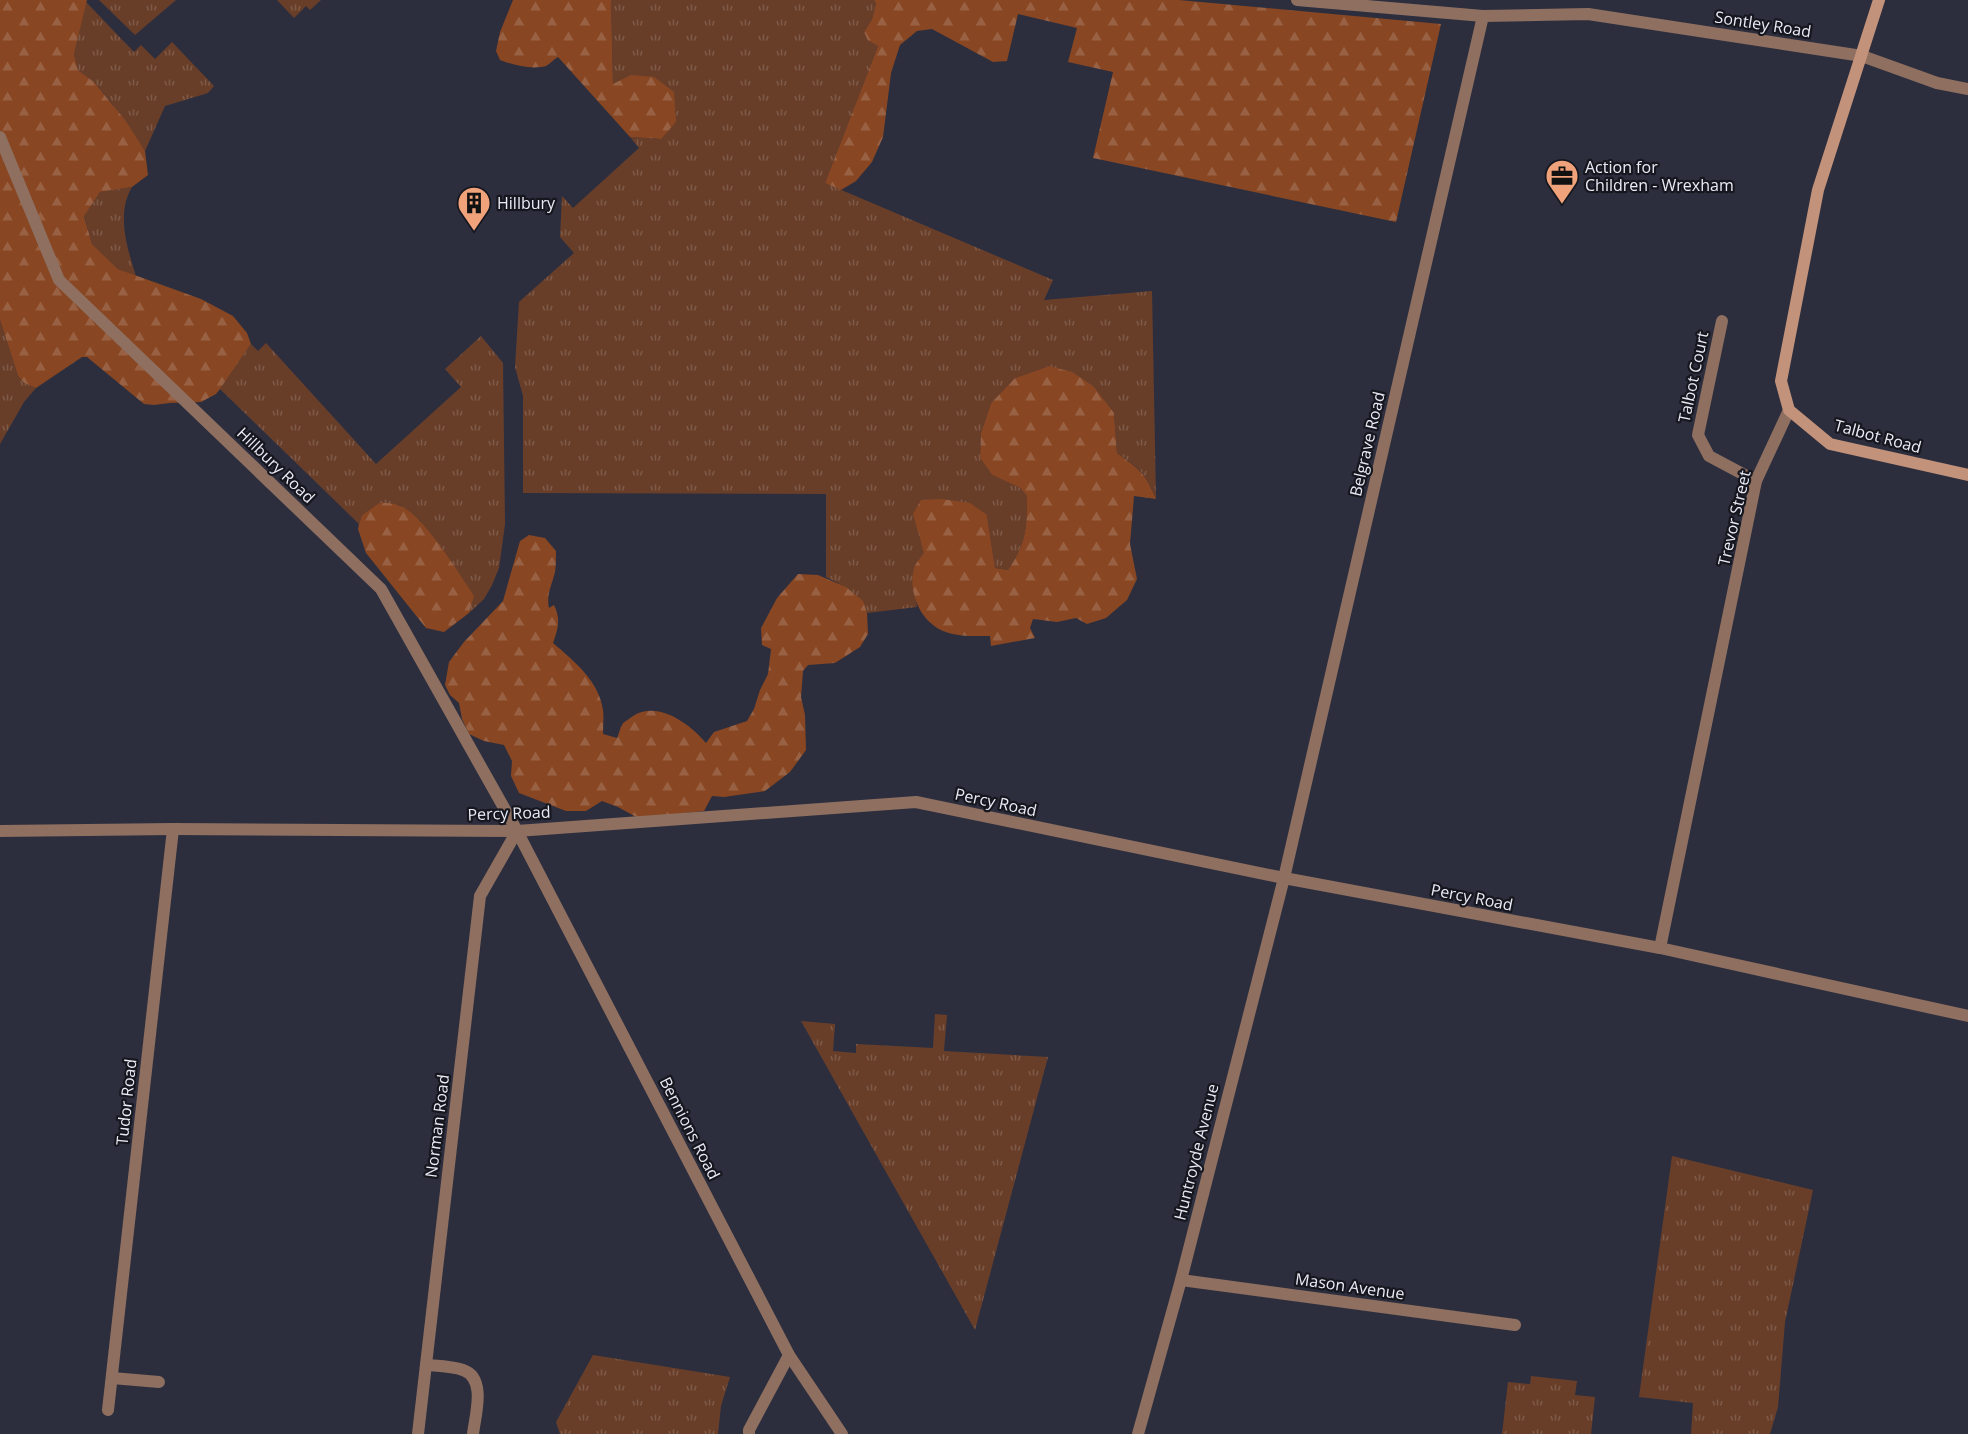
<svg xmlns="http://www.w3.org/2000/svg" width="1968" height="1434" font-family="'Open Sans',sans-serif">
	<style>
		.grass { fill: url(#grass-tufts) }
		.forest { fill: url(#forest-firs) }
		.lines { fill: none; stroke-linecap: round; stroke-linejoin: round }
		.lane { stroke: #8e6f60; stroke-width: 12 }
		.street { stroke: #8e6f60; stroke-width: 12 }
		.secondary { stroke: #c3927a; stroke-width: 12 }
		.labels { text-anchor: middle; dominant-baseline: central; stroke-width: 4.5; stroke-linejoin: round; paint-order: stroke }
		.street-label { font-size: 16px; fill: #e9ebf6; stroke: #16171e }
		.poi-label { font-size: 16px; fill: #e9ebf6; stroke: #16171e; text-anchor: start }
	</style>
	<defs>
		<pattern id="grass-tufts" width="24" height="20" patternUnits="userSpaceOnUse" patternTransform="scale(1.5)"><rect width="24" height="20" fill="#693e29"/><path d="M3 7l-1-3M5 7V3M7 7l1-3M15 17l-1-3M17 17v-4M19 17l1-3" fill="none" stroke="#7e5a49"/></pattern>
		<pattern id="forest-firs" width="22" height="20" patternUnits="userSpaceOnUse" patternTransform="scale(1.5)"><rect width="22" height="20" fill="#884622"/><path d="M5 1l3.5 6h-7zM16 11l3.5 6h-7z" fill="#996143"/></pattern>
	</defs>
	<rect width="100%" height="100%" fill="#2c2e3e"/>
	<g class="grass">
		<path d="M 99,0 L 176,0 L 135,35 Z"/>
		<path d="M 277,0 L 321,0 L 310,10 L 306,6 L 294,18 Z"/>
		<path d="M 611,0 L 874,0 L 876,4 L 872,19 L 864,32 L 878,46 L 825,183 L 1053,280 L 1044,300 L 1152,291 L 1156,499 C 1146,473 1140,469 1117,453 L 1114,413 L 1049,366 L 1015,378 L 991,403 L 981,433 L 980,458 L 992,475 L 1020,488 L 1027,496 C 1027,527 1026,544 1008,570 L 995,568 L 987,515 L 918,533 L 925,553 L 913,586 L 917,607 L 867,613 C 860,594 844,586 826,577 L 826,494 L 523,493 L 523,396 L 515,367 L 519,302 L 574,253 L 560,237 L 562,196 L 573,208 L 639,148 L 630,137 L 661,139 L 613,85 Z"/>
		<path d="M 86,2 L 134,52 L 141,45 L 155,59 L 172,42 L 214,86 L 208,93 L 165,106 L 145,151 L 110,101 L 94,82 L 78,70 L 74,54 Z"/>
		<path d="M 132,187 C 116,214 127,248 136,276 L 118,269 L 92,244 L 84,215 L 100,192 Z"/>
		<path d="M 0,320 L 18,376 L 24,383 L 36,388 L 24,402 L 0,444 Z"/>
		<path d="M 481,336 L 503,363 L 505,524 L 499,568 L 492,585 L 484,599 L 469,613 L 473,596 L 420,521 L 400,505 L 379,503 L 362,515 L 359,524 L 220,389 L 251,344 L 258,351 L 266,343 L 376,464 L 461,387 L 445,369 Z"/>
		<path d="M 935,1014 L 947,1015 L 944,1051 L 1048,1057 L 975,1330 L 801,1021 L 835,1024 L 833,1051 L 856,1053 L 856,1044 L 933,1048 Z"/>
		<path d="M 1672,1156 L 1813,1190 L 1785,1322 L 1778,1407 L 1770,1434 L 1691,1434 L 1693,1403 L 1639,1397 Z"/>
		<path d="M 593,1355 L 730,1377 L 721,1406 L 718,1434 L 560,1434 L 556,1422 Z"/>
		<path d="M 1531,1376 L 1577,1381 L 1575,1395 L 1595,1397 L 1591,1434 L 1502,1434 L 1508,1382 L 1530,1384 Z"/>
	</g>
	<g class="forest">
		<path d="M 0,0 L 87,0 L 74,54 L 78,70 L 94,82 L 125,120 L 145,151 L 148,175 L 132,187 L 100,192 L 84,216 L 92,244 L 118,269 L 201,299 L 233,316 L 247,333 L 251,344 L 220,389 L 216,394 L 201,402 L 170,403 L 154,405 L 144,404 L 87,357 L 82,357 L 36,388 L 24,383 L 18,376 L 0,320 Z"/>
		<path d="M 513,0 L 611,0 L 613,84 L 631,75 L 654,77 L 674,92 L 676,122 L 661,139 L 630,137 L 558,57 C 554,59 550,64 546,66 C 532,70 513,65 500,60 L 496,51 L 500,32 Z"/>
		<path d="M 874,0 L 1179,0 L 1441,24 L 1396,222 L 1093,158 L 1113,72 L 1068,62 L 1077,28 L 1018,14 L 1007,61 L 993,62 L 932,29 L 917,31 L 900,45 L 891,73 L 883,137 L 872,162 L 856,181 L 841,190 L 825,183 L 878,46 L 868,40 L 864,32 L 872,19 L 876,4 Z"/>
		<path d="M 1049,366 L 1072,372 L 1093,386 L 1114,413 L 1117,453 C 1140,470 1145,472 1156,499 L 1134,496 L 1130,544 L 1137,579 L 1127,600 L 1106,618 L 1087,624 L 1076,618 L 1057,622 L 1033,619 L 1030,628 L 1035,638 L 991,646 L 990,636 C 974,636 958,637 943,631 C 920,621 908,593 914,568 C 916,563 921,557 924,553 L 913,514 L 921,500 L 941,499 L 970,503 L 987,515 L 995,568 L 1008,570 C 1026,544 1027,527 1027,496 L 1020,488 L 992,475 L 980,458 L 981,433 L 991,403 L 1015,378 Z"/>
		<path d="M 379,503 C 385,503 393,503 398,505 C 421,511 460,575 474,596 L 469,613 L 444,632 L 426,628 L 366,553 L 358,529 L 359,524 L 362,515 Z"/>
		<path d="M 529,535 L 545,538 L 556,551 C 556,558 556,565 555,572 C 552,585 546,594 549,608 L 554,605 C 561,619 558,629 553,643 C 574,661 599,681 603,710 C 604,718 603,726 603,734 L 617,738 C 619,734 620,728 622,725 C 624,721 630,719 633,716 C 658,700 690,724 706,743 L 714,732 L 747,721 L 754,709 L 760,690 L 768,674 L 771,649 L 762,645 L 761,628 L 777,598 L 798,574 L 818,575 L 846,587 L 863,601 L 867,613 L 868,634 L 860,647 L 835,663 L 808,665 L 803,671 L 801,697 L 805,715 L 806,750 L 790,772 L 765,791 L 724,797 L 712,796 L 704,811 L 638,818 L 618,807 L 602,801 L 586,811 L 566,811 L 519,793 L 511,776 L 512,761 L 504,745 L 484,741 L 469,734 L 462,719 L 459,703 L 450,695 L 445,685 L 449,662 L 464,642 L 503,601 L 520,541 Z"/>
	</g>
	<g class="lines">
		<g class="lane">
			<path d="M 1722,321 L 1698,435 L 1709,456 L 1756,481"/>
			<path d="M 426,1365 C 438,1366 452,1366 463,1370 C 487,1378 475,1416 473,1434"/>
		</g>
		<g class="street">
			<path d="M 1297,0 L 1483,16 L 1588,14 L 1862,56 L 1937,83 L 1968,89"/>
			<path d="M 0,137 L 59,280 L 381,589 L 517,831 L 789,1355 L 842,1434"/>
			<path d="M 0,831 L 173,829 L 517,831 L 916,802 L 1284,878 L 1660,948 L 1968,1016"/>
			<path d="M 1660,948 L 1756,481 L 1789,410"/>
			<path d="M 1181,1280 L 1515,1325"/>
			<path d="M 112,1378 L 159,1382"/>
			<path d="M 108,1410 L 173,829"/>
			<path d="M 418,1434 L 480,896 L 517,831"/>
			<path d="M 749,1434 L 749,1430 L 789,1355"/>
			<path d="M 1138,1434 L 1181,1280 L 1284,878 L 1483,16"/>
		</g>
		<path class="secondary" d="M 1879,0 L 1818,190 L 1781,381 L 1789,410 L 1830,444 L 1968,475"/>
	</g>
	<defs>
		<g id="office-pin" transform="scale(1.725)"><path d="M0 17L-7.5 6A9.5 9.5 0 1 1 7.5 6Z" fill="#f0a27a" stroke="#16171e"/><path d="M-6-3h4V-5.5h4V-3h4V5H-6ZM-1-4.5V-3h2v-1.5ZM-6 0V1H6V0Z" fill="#111"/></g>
		<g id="building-pin" transform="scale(1.725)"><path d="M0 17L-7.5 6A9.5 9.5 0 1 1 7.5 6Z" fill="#f0a27a" stroke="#16171e"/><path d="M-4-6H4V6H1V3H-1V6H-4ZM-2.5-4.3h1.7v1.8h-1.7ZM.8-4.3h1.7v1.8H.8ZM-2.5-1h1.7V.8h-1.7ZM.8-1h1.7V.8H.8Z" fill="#111"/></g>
	</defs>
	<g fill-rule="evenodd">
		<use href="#office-pin" x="1562" y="176"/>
		<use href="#building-pin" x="474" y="203"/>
	</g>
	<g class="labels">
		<g class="street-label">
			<text transform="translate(1763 24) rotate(9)">Sontley Road</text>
			<text transform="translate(1693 377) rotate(-78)">Talbot Court</text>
			<text transform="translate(1878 436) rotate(15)">Talbot Road</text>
			<text transform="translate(1367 444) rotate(-77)">Belgrave Road</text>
			<text transform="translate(276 465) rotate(44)">Hillbury Road</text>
			<text transform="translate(1734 518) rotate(-77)">Trevor Street</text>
			<text transform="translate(996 802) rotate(12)">Percy Road</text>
			<text transform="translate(509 813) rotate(-2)">Percy Road</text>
			<text transform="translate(1472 897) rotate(11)">Percy Road</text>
			<text transform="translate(126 1102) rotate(-84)">Tudor Road</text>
			<text transform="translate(437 1126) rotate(-83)">Norman Road</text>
			<text transform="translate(690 1128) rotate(63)">Bennions Road</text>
			<text transform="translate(1196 1152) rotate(-76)">Huntroyde Avenue</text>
			<text transform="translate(1350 1286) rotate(8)">Mason Avenue</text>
		</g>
		<g class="poi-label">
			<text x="1585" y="167">Action for<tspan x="1585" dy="18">Children - Wrexham</tspan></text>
			<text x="497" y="203">Hillbury</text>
		</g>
	</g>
</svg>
